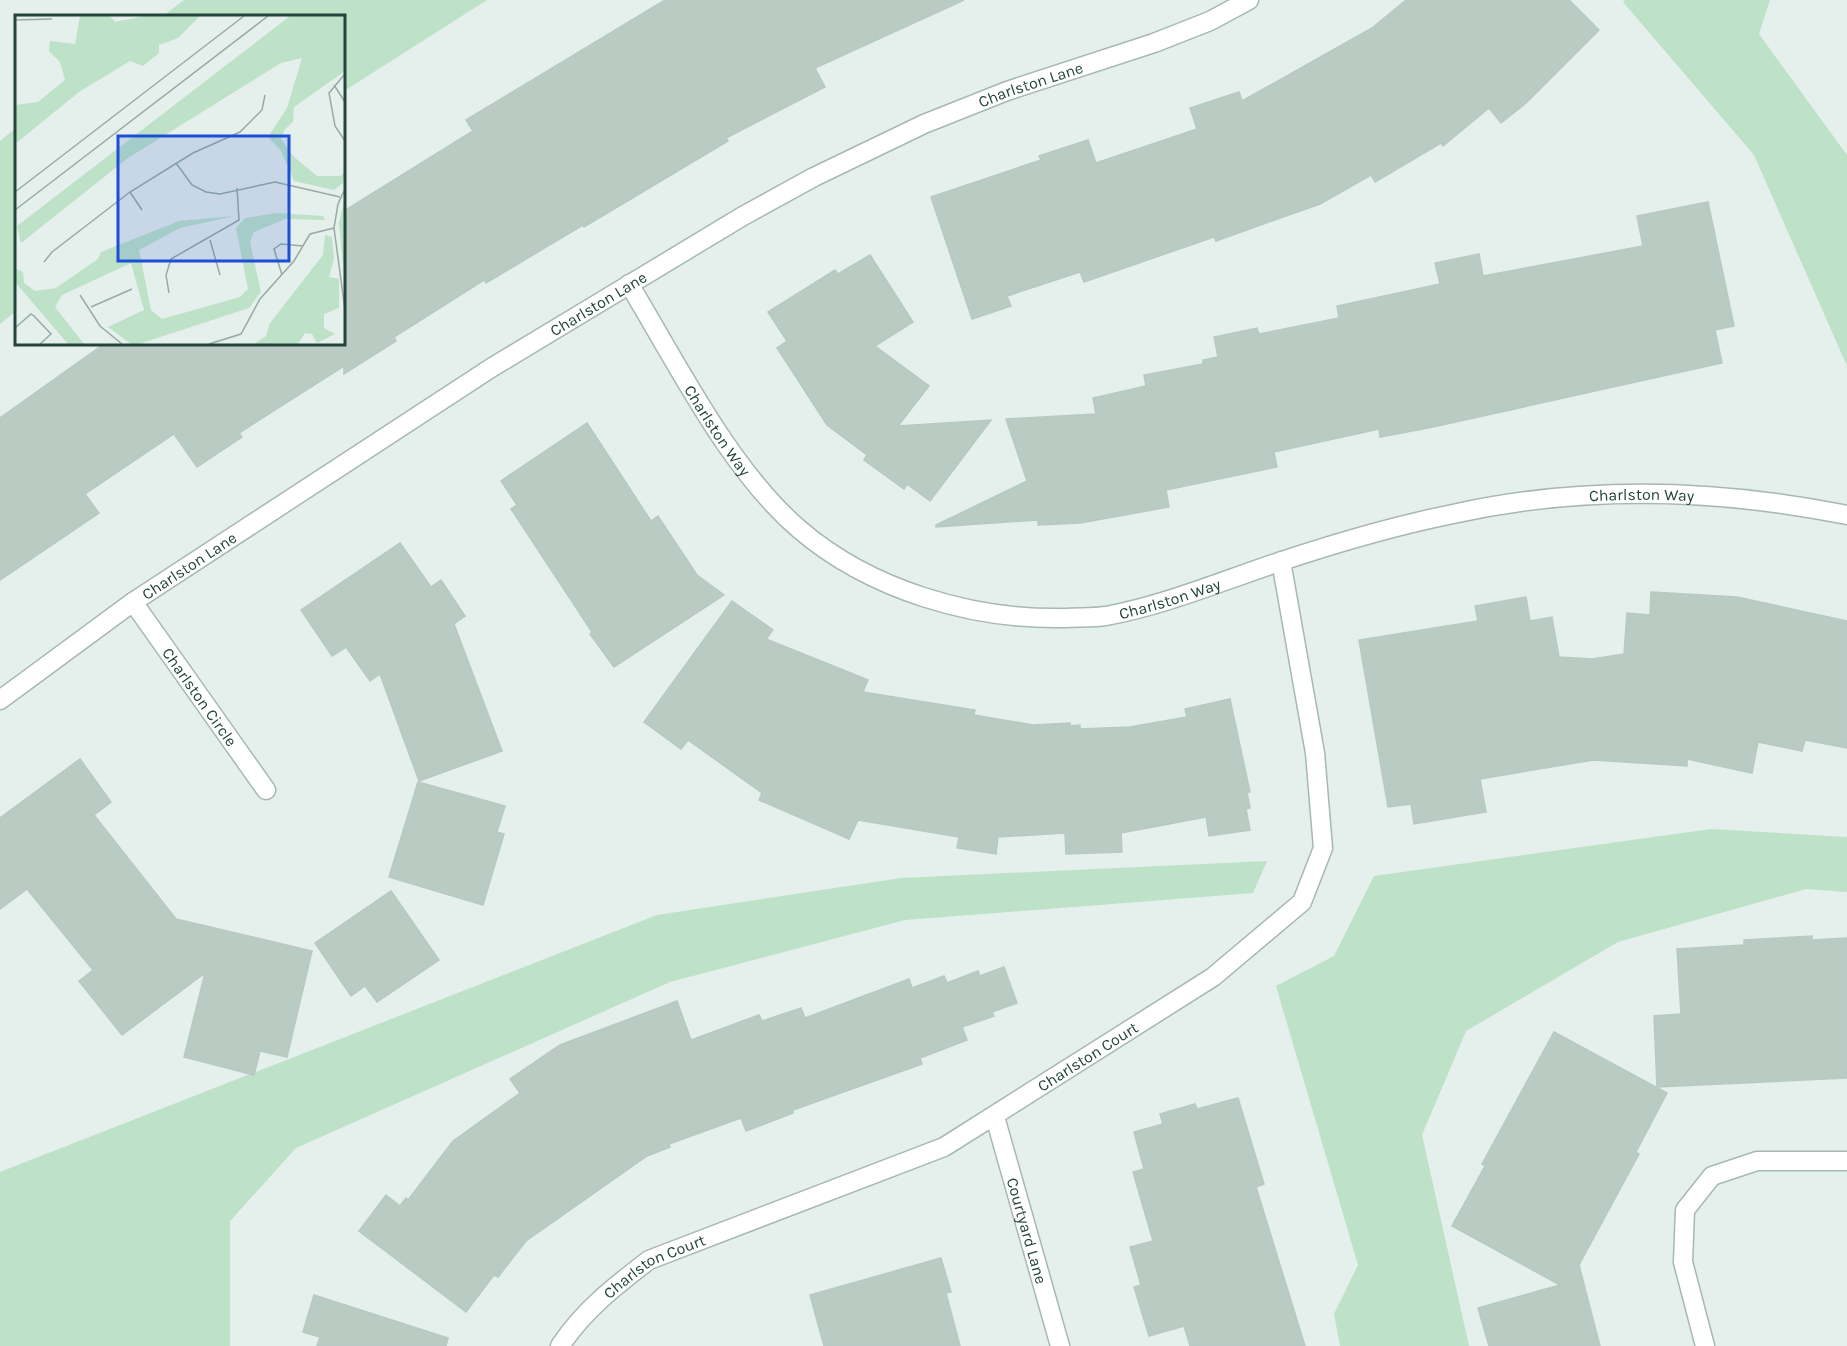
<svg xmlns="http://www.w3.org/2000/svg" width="1847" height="1346" font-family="Karla,sans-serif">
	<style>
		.green { fill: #bde2c7 }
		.building { fill: #bacbc4; stroke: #b7cac2; stroke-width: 1.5 }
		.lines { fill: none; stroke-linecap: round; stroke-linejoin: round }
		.minor-casing { stroke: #a7b8b2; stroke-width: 21 }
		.minor { stroke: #fff; stroke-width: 18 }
		.labels { text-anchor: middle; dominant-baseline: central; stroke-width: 5; stroke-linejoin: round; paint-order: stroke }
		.street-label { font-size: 16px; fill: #22443a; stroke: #f7fbf9 }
		.inset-road { fill: none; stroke: #97aba4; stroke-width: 1.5 }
		.view { fill: #1d4ed8; fill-opacity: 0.15; stroke: #1d4ed8; stroke-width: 3 }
		.inset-edge { fill: none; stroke: #22443a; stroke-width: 3 }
	</style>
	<rect width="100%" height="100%" fill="#e5efeb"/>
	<g class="green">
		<path d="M 184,0 L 487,0 L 344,91 L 344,16 L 163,16 Z"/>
		<path d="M 1625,0 L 1770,0 L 1759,34 L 1847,155 L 1847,366 L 1754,155 L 1623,2 Z"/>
		<path d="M 16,128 L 16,311 L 0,324 L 0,141 Z"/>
		<path d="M 1711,829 L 1847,837 L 1847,892 L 1806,889 L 1618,942 L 1466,1031 L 1422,1135 L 1469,1346 L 1340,1346 L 1334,1314 L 1358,1265 L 1276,986 L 1334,956 L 1374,876 Z"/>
		<path d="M 1267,861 L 1253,893 L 905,920 L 670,982 L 296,1148 L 230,1221 L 230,1346 L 0,1346 L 0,1172 L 657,915 L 901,878 Z"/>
	</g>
	<g class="building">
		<path d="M 665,0 L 964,0 L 815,68 L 825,87 L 726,138 L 728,141 L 584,227 L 583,225 L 486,283 L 484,280 L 394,337 L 396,341 L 344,374 L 344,366 L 239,433 L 242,437 L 197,467 L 174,434 L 85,494 L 99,513 L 0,580 L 0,418 L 104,344 L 344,344 L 344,211 L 473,131 L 466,120 Z"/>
		<path d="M 1406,0 L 1569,0 L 1599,30 L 1526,103 L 1501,123 L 1489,108 L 1443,146 L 1441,143 L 1375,182 L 1371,175 L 1320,204 L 1216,241 L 1214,237 L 1084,282 L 1080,272 L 1007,296 L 1011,306 L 972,319 L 931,197 L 1041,160 L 1039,156 L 1088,140 L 1096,163 L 1197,129 L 1190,108 L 1239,92 L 1242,101 L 1372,28 Z"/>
		<path d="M 1708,202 L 1734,326 L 1715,330 L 1722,363 L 1433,427 L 1380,437 L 1379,429 L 1274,452 L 1277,467 L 1166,490 L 1169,507 L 1080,523 L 1038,525 L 1038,520 L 936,527 L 936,525 L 1027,481 L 1006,419 L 1096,414 L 1093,398 L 1146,386 L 1144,375 L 1203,364 L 1203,360 L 1218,357 L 1214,337 L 1257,328 L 1259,334 L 1339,318 L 1337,306 L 1440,284 L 1435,263 L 1479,254 L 1483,276 L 1643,246 L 1637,216 Z"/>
		<path d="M 870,255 L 913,322 L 875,346 L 929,386 L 898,426 L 991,420 L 930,501 L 907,484 L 904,489 L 864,460 L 867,455 L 827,425 L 777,348 L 787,341 L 768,312 L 835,270 L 838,274 Z"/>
		<path d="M 587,423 L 651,521 L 658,516 L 697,575 L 724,595 L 614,667 L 590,634 L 592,632 L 511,509 L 517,505 L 501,481 Z"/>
		<path d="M 400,543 L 431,587 L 441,580 L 465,616 L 454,624 L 502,751 L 419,781 L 380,674 L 370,681 L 346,647 L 332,656 L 301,610 Z"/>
		<path d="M 1651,592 L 1737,597 L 1847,621 L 1847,748 L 1805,740 L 1802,751 L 1758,742 L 1752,773 L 1687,759 L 1687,766 L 1593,760 L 1480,779 L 1486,812 L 1414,824 L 1411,804 L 1388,807 L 1359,640 L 1478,621 L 1475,606 L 1526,597 L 1530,621 L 1552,617 L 1559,657 L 1592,659 L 1624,654 L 1627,613 L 1650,615 Z"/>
		<path d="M 732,601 L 773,630 L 766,639 L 868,680 L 863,692 L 975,710 L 974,715 L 1033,725 L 1070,723 L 1070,726 L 1080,725 L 1080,729 L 1130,727 L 1187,717 L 1185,709 L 1230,699 L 1250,792 L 1247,792 L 1250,808 L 1246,809 L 1250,830 L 1209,836 L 1206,817 L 1121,833 L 1122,852 L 1066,854 L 1065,833 L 998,837 L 996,854 L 957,848 L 959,837 L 858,820 L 849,839 L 759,800 L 762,793 L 688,740 L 681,749 L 644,722 Z"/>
		<path d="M 80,759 L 111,802 L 94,815 L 176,919 L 312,951 L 287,1057 L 260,1051 L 254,1075 L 184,1057 L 205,973 L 122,1035 L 79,981 L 93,970 L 27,889 L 0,909 L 0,818 Z"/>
		<path d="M 418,782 L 505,806 L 497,832 L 504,834 L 483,905 L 389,877 Z"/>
		<path d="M 391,891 L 439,960 L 377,1002 L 365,986 L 351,996 L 315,943 Z"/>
		<path d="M 1812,936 L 1812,940 L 1847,938 L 1847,1078 L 1657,1087 L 1654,1016 L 1681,1014 L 1677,949 L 1744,945 L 1744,940 Z"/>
		<path d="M 1004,967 L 1017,1003 L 992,1012 L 994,1016 L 962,1027 L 967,1040 L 920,1058 L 922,1064 L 793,1110 L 793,1113 L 746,1131 L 741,1118 L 669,1144 L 670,1147 L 647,1156 L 526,1241 L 498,1277 L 494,1275 L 466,1312 L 359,1231 L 386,1195 L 400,1206 L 406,1198 L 408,1200 L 453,1141 L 520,1093 L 510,1079 L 560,1045 L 677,1001 L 691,1040 L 759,1015 L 762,1021 L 801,1008 L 805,1018 L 909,979 L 912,988 L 944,976 L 947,983 L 978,971 L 980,976 Z"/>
		<path d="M 1554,1032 L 1667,1093 L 1636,1152 L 1639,1154 L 1579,1265 L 1600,1346 L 1489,1346 L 1478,1308 L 1560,1285 L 1452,1226 L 1485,1166 L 1482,1164 Z"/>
		<path d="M 1238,1098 L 1264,1184 L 1256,1187 L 1305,1346 L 1190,1346 L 1184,1326 L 1149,1336 L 1134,1287 L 1141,1285 L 1130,1247 L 1153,1241 L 1133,1172 L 1144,1169 L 1134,1132 L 1163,1124 L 1160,1114 L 1195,1104 L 1197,1109 Z"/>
		<path d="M 941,1258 L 951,1292 L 946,1293 L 960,1346 L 824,1346 L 810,1295 Z"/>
		<path d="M 314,1295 L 448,1338 L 446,1346 L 317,1346 L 320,1337 L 303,1332 Z"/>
	</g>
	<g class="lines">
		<g class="minor-casing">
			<g id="minor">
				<path id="s1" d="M 629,284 C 677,363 729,469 799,529 C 870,590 972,620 1064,618 C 1078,617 1093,618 1106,616 C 1165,605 1222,581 1279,562 C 1336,543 1394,526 1453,514 C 1584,485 1717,489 1847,515"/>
				<path id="s2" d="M 133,602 L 266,790"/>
				<path id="s3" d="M 0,700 L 133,602 L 491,368 L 743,216 L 814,177 L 924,124 L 1007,91 L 1154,43 L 1210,21 L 1249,0"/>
				<path id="s4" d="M 995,1117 L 1060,1346"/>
				<path id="s5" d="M 560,1346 C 584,1310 615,1286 649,1260 L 944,1147 L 1213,977 L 1302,902 L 1323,848 L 1315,753 L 1281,561"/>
				<path d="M 1705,1346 L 1683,1262 L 1685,1210 L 1712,1176 L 1757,1161 L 1847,1161"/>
			</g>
		</g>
		<use href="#minor" class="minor"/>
	</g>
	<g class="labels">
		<g class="street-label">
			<text stroke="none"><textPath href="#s3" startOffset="1204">Charlston Lane</textPath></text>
			<text stroke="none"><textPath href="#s3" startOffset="718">Charlston Lane</textPath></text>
			<text stroke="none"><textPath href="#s1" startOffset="171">Charlston Way</textPath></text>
			<text stroke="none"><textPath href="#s1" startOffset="1179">Charlston Way</textPath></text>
			<text stroke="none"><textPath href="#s3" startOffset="232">Charlston Lane</textPath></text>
			<text stroke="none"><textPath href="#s1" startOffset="693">Charlston Way</textPath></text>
			<text stroke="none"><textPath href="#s2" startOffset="116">Charlston Circle</textPath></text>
			<text stroke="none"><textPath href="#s5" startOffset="610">Charlston Court</textPath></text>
			<text stroke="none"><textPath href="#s4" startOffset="118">Courtyard Lane</textPath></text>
			<text stroke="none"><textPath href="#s5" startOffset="126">Charlston Court</textPath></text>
		</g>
	</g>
	<g transform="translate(15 15)">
		<rect width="330" height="330" fill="#e5efeb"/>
		<path d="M 65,1 L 95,1 L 100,7 L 130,1 L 185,1 L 163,23 L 144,30 L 144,38 L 128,51 L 115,46 L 64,77 L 0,129 L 0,90 L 23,87 L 50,65 L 45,47 L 34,36 L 35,26 L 60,29 ZM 275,1 L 330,1 L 330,56 L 279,92 L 278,107 L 270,114 L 266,124 L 279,142 L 302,161 L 325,161 L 330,157 L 328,168 L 319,175 L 279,166 L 266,136 L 253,122 L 272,93 L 287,43 L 266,48 L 113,143 L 6,228 L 2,211 ZM 330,182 L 330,271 L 324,208 ZM 262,198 L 308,201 L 310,205 L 270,204 L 239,217 L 235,227 L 246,277 L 234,293 L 124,329 L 116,329 L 93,312 L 129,295 L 116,248 L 47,280 L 40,292 L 69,329 L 53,329 L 0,267 L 0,253 L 8,257 L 9,268 L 20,276 L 41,273 L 83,244 L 86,237 L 164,206 L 220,201 L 165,213 L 124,235 L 136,295 L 147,304 L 225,282 L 233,274 L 221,213 L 230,203 ZM 310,220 L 317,222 L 319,244 L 314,262 L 324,264 L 324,293 L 309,299 L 309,313 L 320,319 L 302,328 L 297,319 L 290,318 L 283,329 L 239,329 L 251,321 L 255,308 L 308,240 Z" fill="#bde2c7"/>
		<path class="inset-road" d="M 0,5 L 37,4M 330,59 L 314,78 L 320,111 L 330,126M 319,70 L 330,87M 161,148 L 177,170 L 191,177 L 205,179 L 260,167 L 325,182M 330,174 L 323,189 L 319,213 L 330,295M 0,177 L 229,1M 115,177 L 127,195M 0,195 L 253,1M 195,225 L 205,260M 29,247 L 37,237 L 115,177 L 178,138 L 225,117 L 247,95 L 250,80M 267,260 L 259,234 L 266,229 L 288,231M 154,278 L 151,260 L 156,244 L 224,205 L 222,173M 65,280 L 85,311 L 107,329M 76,292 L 117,274M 0,313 L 16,299 L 19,301 L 36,319 L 25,329M 194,329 L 226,319 L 245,284 L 279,246 L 295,219 L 319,213"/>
		<path class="view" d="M 103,121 L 274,121 L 274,246 L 103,246 Z"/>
		<rect width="330" height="330" class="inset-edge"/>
	</g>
</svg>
